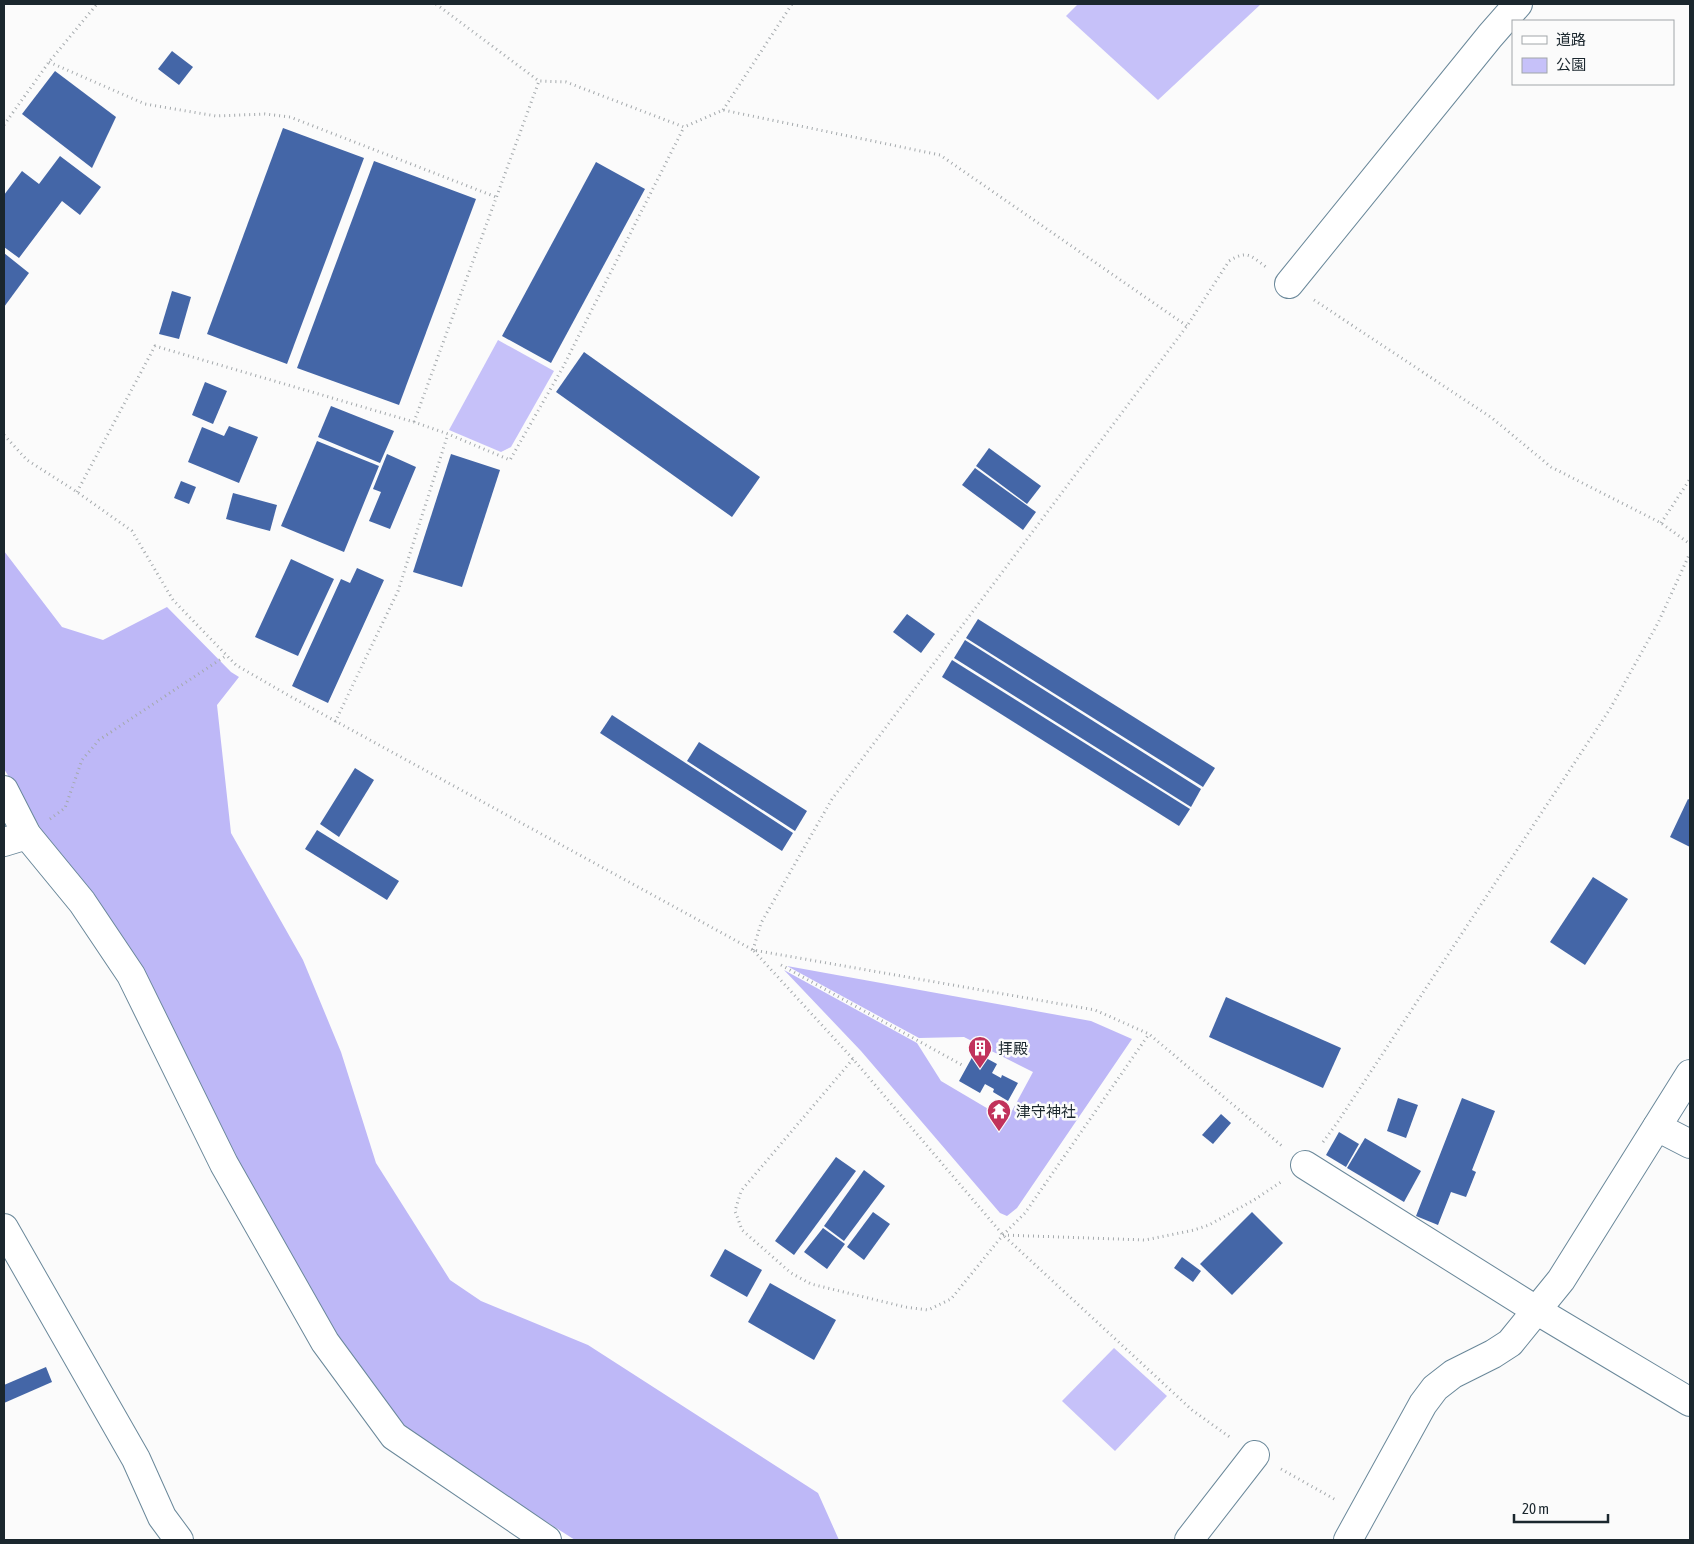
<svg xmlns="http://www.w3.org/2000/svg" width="1694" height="1544" font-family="'Asap Condensed','Noto Sans JP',sans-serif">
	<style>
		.green { fill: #c6c1f9 }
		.forest { fill: #beb8f7 }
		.building { fill: #4466a7 }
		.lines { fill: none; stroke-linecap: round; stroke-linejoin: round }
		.minor-casing { stroke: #6a889a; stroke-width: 30 }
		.path { stroke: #a4a9ac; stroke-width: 3; stroke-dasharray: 1 4; stroke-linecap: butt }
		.minor { stroke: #fff; stroke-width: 28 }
		.labels { text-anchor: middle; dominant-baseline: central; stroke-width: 5; stroke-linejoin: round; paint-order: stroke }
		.poi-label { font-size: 15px; fill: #1b272e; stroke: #fbfbfb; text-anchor: start }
	</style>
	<rect width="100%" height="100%" fill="#fbfbfb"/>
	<g class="green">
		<path d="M 1078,4 L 1261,4 L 1158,100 L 1066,16 Z"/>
		<path d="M 498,340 L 554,371 L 511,447 L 501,452 L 449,430 Z"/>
		<path d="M 1114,1348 L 1167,1396 L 1115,1451 L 1062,1401 Z"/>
	</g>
	<g class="forest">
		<path d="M 4,551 L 62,627 L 103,640 L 167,607 L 231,672 L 239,677 L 217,705 L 231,833 L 303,960 L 341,1052 L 376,1163 L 450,1280 L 481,1301 L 588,1345 L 818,1493 L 839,1540 L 575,1540 L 412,1436 L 393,1417 L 335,1339 L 236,1162 L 140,969 L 93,893 L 46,837 L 4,769 Z"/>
		<path d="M 787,966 L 1091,1021 L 1132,1039 L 1017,1208 L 1007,1216 L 1000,1213 L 861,1051 L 784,970 L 917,1043 L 941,1081 L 1007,1120 L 1033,1072 L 964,1037 L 919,1038 Z"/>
	</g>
	<g class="building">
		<path d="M 172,51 L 193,67 L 179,85 L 158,69 Z"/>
		<path d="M 55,71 L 116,117 L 92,168 L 22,114 Z"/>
		<path d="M 283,128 L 364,158 L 287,364 L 207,334 Z"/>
		<path d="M 60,156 L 101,187 L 80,215 L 62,201 L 19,258 L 4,247 L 4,195 L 22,171 L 39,184 Z"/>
		<path d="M 374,161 L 476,199 L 399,405 L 297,368 Z"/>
		<path d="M 596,162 L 645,189 L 551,363 L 502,336 Z"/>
		<path d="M 4,253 L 29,273 L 4,307 Z"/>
		<path d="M 172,291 L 191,297 L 179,339 L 159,334 Z"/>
		<path d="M 584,352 L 760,477 L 732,517 L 556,392 Z"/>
		<path d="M 205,382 L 227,391 L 213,424 L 192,415 Z"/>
		<path d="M 331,406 L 394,431 L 380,463 L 318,437 Z"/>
		<path d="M 229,426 L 258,437 L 239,483 L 188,462 L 202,427 L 224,436 Z"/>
		<path d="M 317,441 L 379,466 L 344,552 L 281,526 Z"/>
		<path d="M 989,448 L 1041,486 L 1027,504 L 976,466 Z"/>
		<path d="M 387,454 L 416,467 L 390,529 L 369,521 L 381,492 L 373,489 Z"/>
		<path d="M 451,454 L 500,470 L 462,587 L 413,572 Z"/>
		<path d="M 975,468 L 1036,512 L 1023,530 L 962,485 Z"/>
		<path d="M 181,481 L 196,487 L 189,504 L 174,498 Z"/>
		<path d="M 233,493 L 277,505 L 270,531 L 226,519 Z"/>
		<path d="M 291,559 L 334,579 L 298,656 L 255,637 Z"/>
		<path d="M 357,568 L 384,580 L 328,703 L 292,686 L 341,579 L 350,583 Z"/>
		<path d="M 907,614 L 935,634 L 921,653 L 893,632 Z"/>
		<path d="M 978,619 L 1215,768 L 1203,787 L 966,638 Z"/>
		<path d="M 965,640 L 1201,789 L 1191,807 L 954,658 Z"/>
		<path d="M 952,660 L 1190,809 L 1179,826 L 942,677 Z"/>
		<path d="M 612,715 L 793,833 L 782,851 L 600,733 Z"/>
		<path d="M 699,742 L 807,811 L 795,831 L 687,761 Z"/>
		<path d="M 355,768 L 374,780 L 339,837 L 320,824 Z"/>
		<path d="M 1688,799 L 1690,800 L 1690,847 L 1670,837 Z"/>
		<path d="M 317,830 L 399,881 L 387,900 L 305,849 Z"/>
		<path d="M 1593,877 L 1628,899 L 1585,965 L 1550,942 Z"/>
		<path d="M 1226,997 L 1341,1048 L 1323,1088 L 1209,1037 Z"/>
		<path d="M 975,1052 L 997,1064 L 992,1073 L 1001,1078 L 1002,1075 L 1018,1083 L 1008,1101 L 993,1092 L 994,1089 L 985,1084 L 980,1093 L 959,1081 Z"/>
		<path d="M 1398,1098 L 1418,1105 L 1406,1138 L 1387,1131 Z"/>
		<path d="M 1462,1098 L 1495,1111 L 1472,1170 L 1476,1172 L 1466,1197 L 1451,1192 L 1438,1225 L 1416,1216 Z"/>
		<path d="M 1221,1114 L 1231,1123 L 1213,1144 L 1202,1135 Z"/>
		<path d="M 1339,1132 L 1359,1144 L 1346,1167 L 1326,1155 Z"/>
		<path d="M 1365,1138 L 1421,1171 L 1404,1202 L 1347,1168 Z"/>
		<path d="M 836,1157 L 856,1171 L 794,1255 L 775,1241 Z"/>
		<path d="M 864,1170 L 885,1186 L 844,1241 L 824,1226 Z"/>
		<path d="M 873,1212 L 890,1224 L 864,1260 L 847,1247 Z"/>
		<path d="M 1252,1212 L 1283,1243 L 1232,1295 L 1200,1264 Z"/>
		<path d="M 823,1228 L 845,1244 L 827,1269 L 804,1252 Z"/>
		<path d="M 725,1249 L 762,1270 L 747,1297 L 710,1276 Z"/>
		<path d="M 1182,1257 L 1201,1271 L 1193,1282 L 1174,1268 Z"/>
		<path d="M 770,1283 L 836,1320 L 814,1360 L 748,1322 Z"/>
		<path d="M 46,1367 L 52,1382 L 4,1403 L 4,1385 Z"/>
	</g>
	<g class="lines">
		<g class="minor-casing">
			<g id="minor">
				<path d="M 1289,284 L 1490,36 L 1518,4"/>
				<path d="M 4,790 L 27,835 L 82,902 L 131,975 L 224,1164 L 325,1342 L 394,1436 L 547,1540"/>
				<path d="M 4,842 L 27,835"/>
				<path d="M 1657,1127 L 1690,1144"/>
				<path d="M 1305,1165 L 1536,1310 L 1690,1402"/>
				<path d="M 4,1228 L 136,1459 L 162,1517 L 179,1540"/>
				<path d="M 1189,1540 L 1255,1455"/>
				<path d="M 1348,1540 L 1423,1404 L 1435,1388 L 1453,1374 L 1493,1354 L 1510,1343 L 1561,1280 L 1690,1074"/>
			</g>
		</g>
		<g class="path">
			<path d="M 436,4 L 539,81 L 566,82 L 684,127 L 723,110 L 940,155 L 1187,326"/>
			<path d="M 49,62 L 145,104 L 216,116 L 265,114 L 290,117 L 496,197"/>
			<path d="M 723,110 L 792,4"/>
			<path d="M 4,125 L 49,62 L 97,4"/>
			<path d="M 1314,300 L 1492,418 L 1551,467 L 1661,523 L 1690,544"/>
			<path d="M 414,422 L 539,81"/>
			<path d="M 4,435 L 27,460 L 77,492 L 132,531 L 173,600 L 236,665 L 286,694 L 753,950 L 1095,1010 L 1149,1034 L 1282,1146"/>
			<path d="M 77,492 L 155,346 L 414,422 L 448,434 L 510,460 L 563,367 L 684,127"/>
			<path d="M 1661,523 L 1690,479"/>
			<path d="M 335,722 L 398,591 L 448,434"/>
			<path d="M 50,819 L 65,808 L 82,760 L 99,740 L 227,655"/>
			<path d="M 753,950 L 761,923 L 832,799 L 1187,326 L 1229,261 C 1247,250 1250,255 1266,267"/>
			<path d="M 754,951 L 853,1059 L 1003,1235 L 1192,1410 L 1231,1438"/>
			<path d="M 781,965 L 962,1065"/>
			<path d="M 853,1059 L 741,1191 L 735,1211 L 742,1230 L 791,1273 L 811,1284 L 905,1307 L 928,1310 L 951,1299 L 1003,1235 L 1025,1213 L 1149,1034"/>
			<path d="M 1323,1142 L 1337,1123 L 1610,709 L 1658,623 L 1690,553"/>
			<path d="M 1003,1235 L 1145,1240 L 1194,1230 L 1209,1225 L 1254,1200 L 1281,1182"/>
			<path d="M 1281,1469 L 1336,1500"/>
		</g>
		<use href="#minor" class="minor"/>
	</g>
	<defs>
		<g id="building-pin" transform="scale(1.25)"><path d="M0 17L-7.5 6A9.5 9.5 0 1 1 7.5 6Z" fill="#c1325b" stroke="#fbfbfb"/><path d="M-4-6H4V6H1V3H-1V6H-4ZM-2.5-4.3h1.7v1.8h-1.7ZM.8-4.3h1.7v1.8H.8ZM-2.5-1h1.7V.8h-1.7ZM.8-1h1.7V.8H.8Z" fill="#fff"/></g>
		<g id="temple-pin" transform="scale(1.25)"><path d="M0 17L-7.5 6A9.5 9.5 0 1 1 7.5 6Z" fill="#c1325b" stroke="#fbfbfb"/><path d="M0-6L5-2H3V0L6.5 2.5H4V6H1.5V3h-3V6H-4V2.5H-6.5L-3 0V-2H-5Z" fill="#fff"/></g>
	</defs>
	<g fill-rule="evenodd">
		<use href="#building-pin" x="980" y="1048"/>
		<use href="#temple-pin" x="999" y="1111"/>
	</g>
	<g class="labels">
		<g class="poi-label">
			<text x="998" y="1048">拝殿</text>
			<text x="1016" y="1111">津守神社</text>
		</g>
	</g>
	<rect width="1694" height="1544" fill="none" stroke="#1b272e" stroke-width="10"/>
	<rect x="1512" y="20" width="162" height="65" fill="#fbfbfb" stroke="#a1a6a9"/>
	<rect x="1522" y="36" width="25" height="8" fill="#ffffff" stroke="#a1a6a9"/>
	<text x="1556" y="45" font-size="15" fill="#1b272e">道路</text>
	<rect x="1522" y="58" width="25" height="15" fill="#c6c1f9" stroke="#a1a6a9"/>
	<text x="1556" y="70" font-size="15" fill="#1b272e">公園</text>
	<path d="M1514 1514v8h94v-8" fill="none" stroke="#1b272e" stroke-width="2.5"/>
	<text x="1522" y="1514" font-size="15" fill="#1b272e" stroke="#fbfbfb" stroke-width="4" paint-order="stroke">20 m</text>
</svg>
